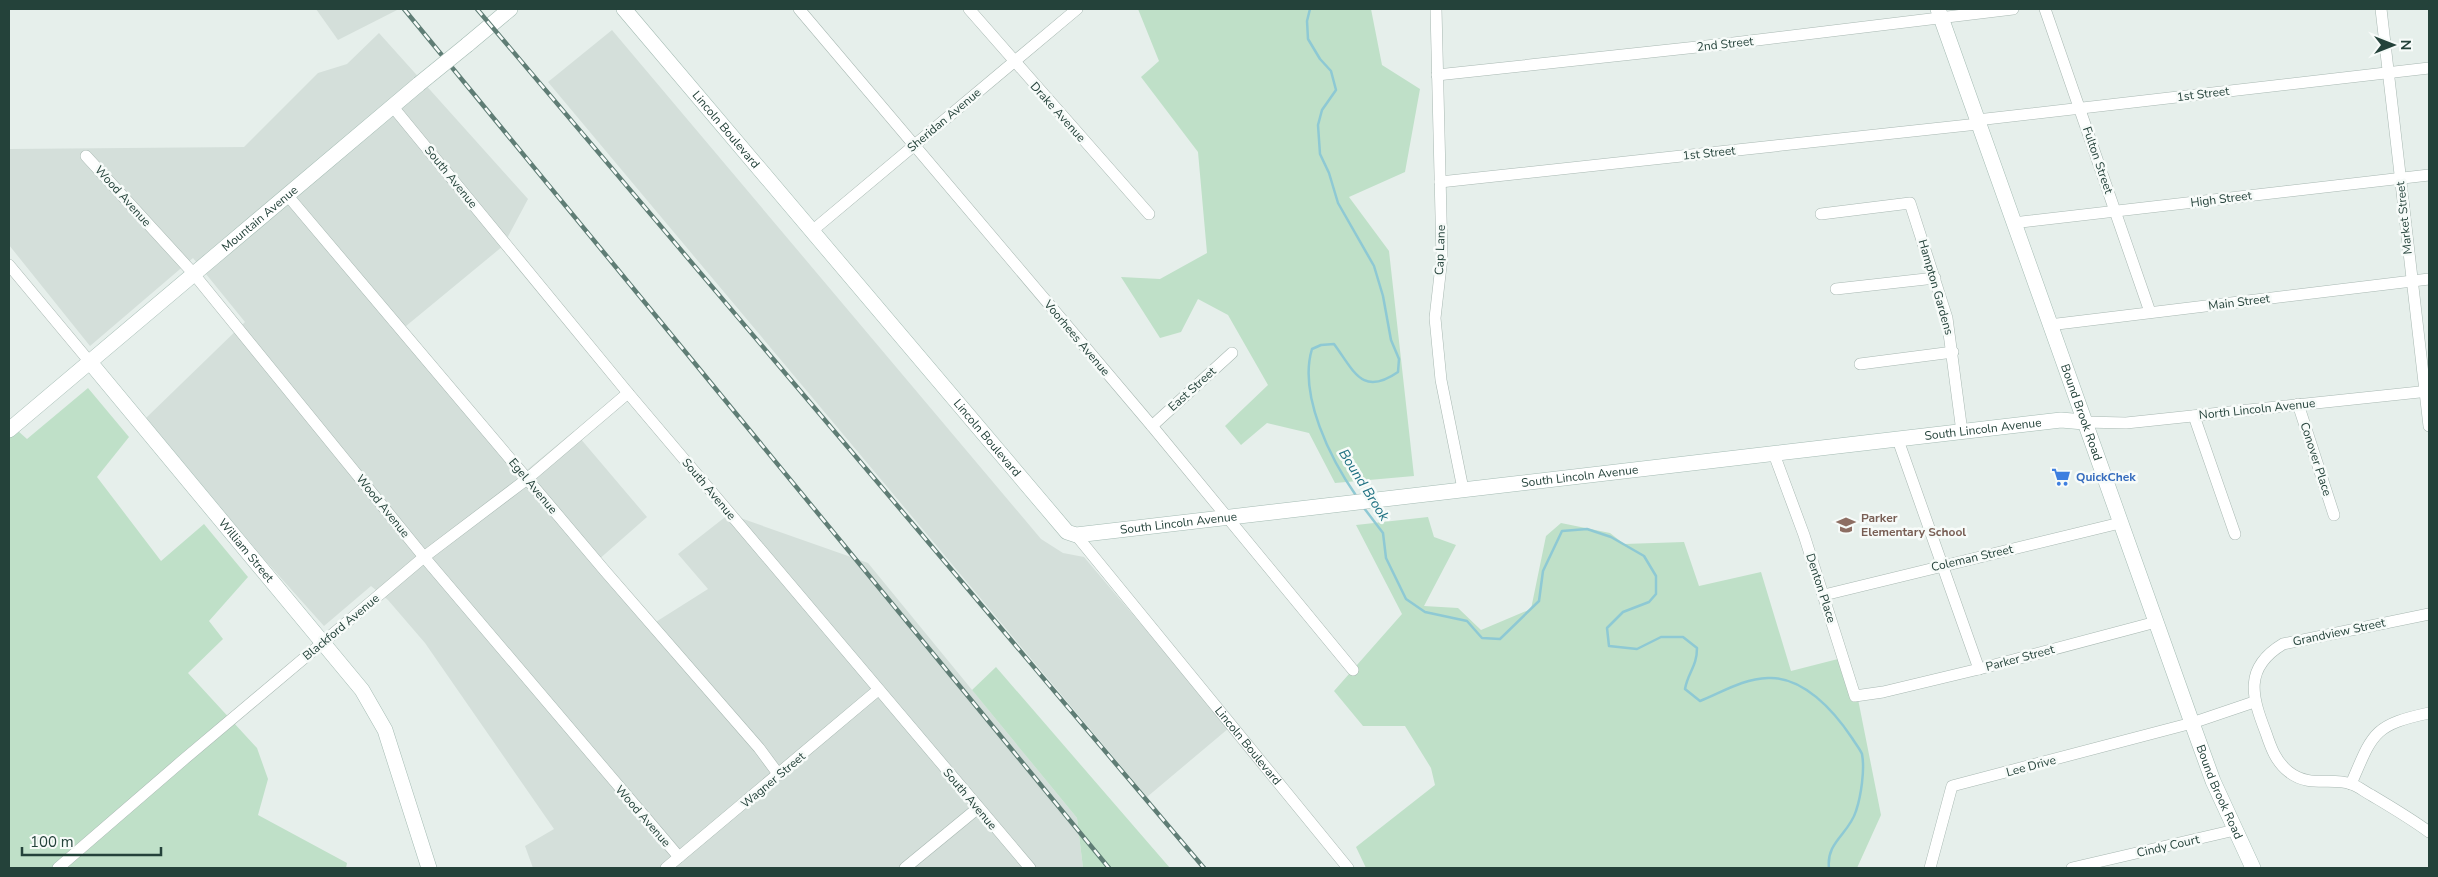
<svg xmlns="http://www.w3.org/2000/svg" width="2438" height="877" font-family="'Nunito Sans',sans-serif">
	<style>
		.built { fill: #d4dfda }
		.green { fill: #bfe0c8 }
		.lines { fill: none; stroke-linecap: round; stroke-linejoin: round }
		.stream { stroke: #8ec9d4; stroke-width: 2.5 }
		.street-casing { stroke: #a8b8b2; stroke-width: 12 }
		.secondary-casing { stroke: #a4bbb3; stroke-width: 16 }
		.street { stroke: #fff; stroke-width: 11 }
		.secondary { stroke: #fff; stroke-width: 15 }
		.rail-casing { stroke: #5f7d75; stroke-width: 4.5 }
		.rail { stroke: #f7fbf9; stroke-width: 2.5; stroke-dasharray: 8; stroke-linecap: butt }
		.secondary-bridge-casing { stroke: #a4bbb3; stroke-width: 16; stroke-linecap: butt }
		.secondary-bridge { stroke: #fff; stroke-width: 15 }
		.labels { text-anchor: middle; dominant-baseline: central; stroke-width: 5; stroke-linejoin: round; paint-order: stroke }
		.street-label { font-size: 12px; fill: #24423a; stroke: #f7fbf9 }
		.shop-label { font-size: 12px; font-weight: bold; fill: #366cbe; stroke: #f7fbf9; text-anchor: start }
		.education-label { font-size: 12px; font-weight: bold; fill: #785e54; stroke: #f7fbf9; text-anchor: start }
		.water-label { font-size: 14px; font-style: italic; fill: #1c6f80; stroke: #f7fbf9 }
	</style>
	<rect width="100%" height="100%" fill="#e6efeb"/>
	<g class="built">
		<path d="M 316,9 L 399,9 L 338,40 Z"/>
		<path d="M 612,30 L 1041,539 L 1063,553 L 1084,557 L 1229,728 L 1147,797 L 548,82 Z"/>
		<path d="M 379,33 L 528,199 L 503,246 L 400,331 L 522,474 L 574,431 L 647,517 L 597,561 L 651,625 L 708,589 L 678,554 L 729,514 L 868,563 L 1077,818 L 1083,868 L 533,868 L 525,846 L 554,829 L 425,643 L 388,600 L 371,586 L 324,626 L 263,558 L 146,418 L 245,322 L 193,258 L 90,346 L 9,245 L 9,149 L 244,147 L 318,73 L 347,64 Z"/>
	</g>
	<g class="green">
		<path d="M 1138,9 L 1371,9 L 1382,65 L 1420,89 L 1405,172 L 1349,197 L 1389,251 L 1414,476 L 1335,483 L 1309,433 L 1267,423 L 1241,445 L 1225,426 L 1268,385 L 1228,315 L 1198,299 L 1181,332 L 1160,338 L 1121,277 L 1160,279 L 1207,253 L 1198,152 L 1141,77 L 1159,61 Z"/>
		<path d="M 88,388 L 129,437 L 97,477 L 161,561 L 204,524 L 248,577 L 209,621 L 223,639 L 188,673 L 257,748 L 268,779 L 258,815 L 347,863 L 346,868 L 9,868 L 9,423 L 27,439 Z"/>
		<path d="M 1428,517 L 1434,537 L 1456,545 L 1424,606 L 1458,608 L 1481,630 L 1531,609 L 1546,536 L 1561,523 L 1610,533 L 1624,544 L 1684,542 L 1699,586 L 1761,572 L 1791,671 L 1838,659 L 1855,684 L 1881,815 L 1857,868 L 1366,868 L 1356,847 L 1435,785 L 1431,768 L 1405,726 L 1363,726 L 1334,691 L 1402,614 L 1356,525 Z"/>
		<path d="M 996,667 L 1170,868 L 1083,868 L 1077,818 L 972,690 Z"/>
	</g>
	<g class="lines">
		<g class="stream">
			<path d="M 1310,9 L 1307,21 L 1308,39 L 1320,59 L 1331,71 L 1336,90 L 1322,110 L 1318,125 L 1320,154 L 1329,173 L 1338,203 L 1374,266 L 1383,296 L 1391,340 L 1399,359 L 1398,372 C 1362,397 1354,371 1334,344 L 1321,345 L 1312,349 C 1298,395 1331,460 1357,497"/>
			<path d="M 1364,508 L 1383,533 L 1386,558 L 1406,599 L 1425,612 L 1467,621 L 1482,638 L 1500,639 L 1539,601 L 1543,571 L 1562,531 L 1587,529 L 1611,537 L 1644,556 L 1656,576 L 1656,594 L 1649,602 L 1623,612 L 1607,628 L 1609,646 L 1637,649 L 1661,637 L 1683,637 L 1697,648 C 1697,667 1688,672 1685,689 L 1700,701 C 1723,692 1742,679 1768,678 C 1803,676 1834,711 1852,738 C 1855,743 1860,749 1862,754 C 1865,770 1861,796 1856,811 C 1849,834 1826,842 1829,868"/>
		</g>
		<g class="street-casing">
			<g id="street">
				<path d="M 799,9 L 1152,426 L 1353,670"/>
				<path d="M 969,9 L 1149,214"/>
				<path d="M 1436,9 L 1442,257 L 1435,318 L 1441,380 L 1463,489"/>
				<path d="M 2045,9 L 2150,312"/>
				<path d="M 2381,9 L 2429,426"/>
				<path d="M 1437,75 L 1725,44 L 2013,9"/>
				<path d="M 393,107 L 628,393 L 1030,868"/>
				<path d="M 1977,120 L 2429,68"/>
				<path d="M 86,156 L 193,273 L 424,557 L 679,857"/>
				<path d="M 1440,182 L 1978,124"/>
				<path d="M 288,196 L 605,571 L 759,748 L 779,775"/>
				<path d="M 1821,214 L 1910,203 L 1947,318 L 1962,432"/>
				<path d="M 2013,223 L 2429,175"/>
				<path d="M 812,231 L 1077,9"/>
				<path d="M 9,265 L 89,361"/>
				<path d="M 1836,289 L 1935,278"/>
				<path d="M 2049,325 L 2429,279"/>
				<path d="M 1860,364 L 1953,352"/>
				<path d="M 2298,404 L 2334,515"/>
				<path d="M 2194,416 L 2235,534"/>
				<path d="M 2084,422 L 2126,423 L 2429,391"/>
				<path d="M 1152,426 L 1232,353"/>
				<path d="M 1898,440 L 1979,669"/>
				<path d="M 1774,454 L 1804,535 L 1855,696 L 1883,692 L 1979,669 L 2156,622"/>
				<path id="s1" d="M 1076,535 L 1348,868"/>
				<path d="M 1824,595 L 2120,523"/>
				<path d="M 2429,614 L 2283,644 C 2243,668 2252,697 2266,733 C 2271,748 2276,762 2289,772 C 2310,788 2330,777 2351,784 C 2358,786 2365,792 2371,795 C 2391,807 2410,818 2429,832"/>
				<path d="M 2351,784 C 2373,733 2373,725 2429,713"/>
				<path d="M 58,868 L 182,761 L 372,601 L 424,557 L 527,479 L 628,393"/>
				<path d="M 666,868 L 878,690"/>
				<path d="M 905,868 L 978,808"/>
				<path d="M 1930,868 L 1952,786 L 2192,723 L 2254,702"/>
				<path d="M 2072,868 L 2235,830"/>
			</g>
		</g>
		<g class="secondary-casing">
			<g id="secondary">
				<path id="s2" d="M 624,9 L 1067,532 L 1076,535 L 2061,420 L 2084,422"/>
				<path id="s3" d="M 1938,9 L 2192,723 L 2213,781 L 2253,868"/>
				<path d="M 467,45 L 510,9"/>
				<path id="s4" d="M 89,361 L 362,690 L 385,730 L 429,868"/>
				<path id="s5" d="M 9,430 C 145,314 283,200 419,84"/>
			</g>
		</g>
		<use href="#street" class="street"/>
		<use href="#secondary" class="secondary"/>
		<g class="rail-casing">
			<g id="rail">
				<path d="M 404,9 L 1109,868"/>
				<path d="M 477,9 L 1204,868"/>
			</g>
		</g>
		<use href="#rail" class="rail"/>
		<g class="secondary-bridge-casing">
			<path id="secondary-bridge" d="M 419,84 L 467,45"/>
		</g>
		<use href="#secondary-bridge" class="secondary-bridge"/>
	</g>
	<defs>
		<g id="supermarket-bare" transform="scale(1.5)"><path d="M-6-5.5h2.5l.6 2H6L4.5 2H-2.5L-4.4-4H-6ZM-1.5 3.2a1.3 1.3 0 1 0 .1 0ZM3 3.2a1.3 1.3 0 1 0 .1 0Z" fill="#3f7fe0" stroke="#f7fbf9" stroke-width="2.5" paint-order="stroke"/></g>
		<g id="school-bare" transform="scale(1.5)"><path d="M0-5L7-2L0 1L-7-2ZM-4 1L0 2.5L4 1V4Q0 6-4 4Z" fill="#8d6e63" stroke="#f7fbf9" stroke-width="2.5" paint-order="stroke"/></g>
	</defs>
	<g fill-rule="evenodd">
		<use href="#supermarket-bare" x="2061" y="477"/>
		<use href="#school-bare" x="1846" y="525"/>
	</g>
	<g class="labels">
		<g class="street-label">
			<text transform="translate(1725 44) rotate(-6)">2nd Street</text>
			<text transform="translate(2203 94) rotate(-7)">1st Street</text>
			<text transform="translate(1058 112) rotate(48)">Drake Avenue</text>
			<text transform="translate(944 120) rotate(-40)">Sheridan Avenue</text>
			<text stroke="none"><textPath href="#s2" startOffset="158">Lincoln Boulevard</textPath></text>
			<text transform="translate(1709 153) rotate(-6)">1st Street</text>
			<text transform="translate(2098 160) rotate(71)">Fulton Street</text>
			<text transform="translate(451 177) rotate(51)">South Avenue</text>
			<text transform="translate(123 196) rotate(48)">Wood Avenue</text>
			<text transform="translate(2221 199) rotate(-7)">High Street</text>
			<text transform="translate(2404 218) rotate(-96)">Market Street</text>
			<text stroke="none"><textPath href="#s5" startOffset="328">Mountain Avenue</textPath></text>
			<text transform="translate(1440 250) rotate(-88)">Cap Lane</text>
			<text transform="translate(1936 287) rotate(74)">Hampton Gardens</text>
			<text transform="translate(2239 302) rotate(-7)">Main Street</text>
			<text transform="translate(1077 338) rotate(50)">Voorhees Avenue</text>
			<text transform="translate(1192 389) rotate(-42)">East Street</text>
			<text transform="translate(2257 409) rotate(-6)">North Lincoln Avenue</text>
			<text stroke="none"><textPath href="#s3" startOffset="428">Bound Brook Road</textPath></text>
			<text stroke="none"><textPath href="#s2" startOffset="1608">South Lincoln Avenue</textPath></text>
			<text stroke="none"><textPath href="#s2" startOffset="562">Lincoln Boulevard</textPath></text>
			<text transform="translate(2316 459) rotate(72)">Conover Place</text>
			<text stroke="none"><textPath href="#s2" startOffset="1202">South Lincoln Avenue</textPath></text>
			<text transform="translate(533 486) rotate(50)">Egel Avenue</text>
			<text transform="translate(709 489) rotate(50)">South Avenue</text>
			<text transform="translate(383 506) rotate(51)">Wood Avenue</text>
			<text stroke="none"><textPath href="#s2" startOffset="798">South Lincoln Avenue</textPath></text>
			<text stroke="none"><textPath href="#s4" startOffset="246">William Street</textPath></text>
			<text transform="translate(1972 558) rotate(-13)">Coleman Street</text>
			<text transform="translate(1821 588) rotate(72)">Denton Place</text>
			<text transform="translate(341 627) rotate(-40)">Blackford Avenue</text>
			<text transform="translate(2339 632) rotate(-12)">Grandview Street</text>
			<text transform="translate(2020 658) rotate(-15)">Parker Street</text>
			<text stroke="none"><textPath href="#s1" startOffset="272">Lincoln Boulevard</textPath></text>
			<text transform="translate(2031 766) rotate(-15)">Lee Drive</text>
			<text transform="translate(773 780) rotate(-40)">Wagner Street</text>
			<text stroke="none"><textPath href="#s3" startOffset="832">Bound Brook Road</textPath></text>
			<text transform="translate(970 799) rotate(50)">South Avenue</text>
			<text transform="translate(643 816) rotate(49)">Wood Avenue</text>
			<text transform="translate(2168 846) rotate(-13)">Cindy Court</text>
		</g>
		<g class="shop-label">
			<text x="2076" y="477">QuickChek</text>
		</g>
		<g class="education-label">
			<text x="1861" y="518">Parker<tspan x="1861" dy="14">Elementary School</tspan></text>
		</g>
		<g class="water-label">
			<text transform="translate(1364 485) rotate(58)">Bound Brook</text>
		</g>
	</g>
	<rect width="2438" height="877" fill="none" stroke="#24423a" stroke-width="20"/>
	<g transform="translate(2393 45) rotate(90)" stroke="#f7fbf9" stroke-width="4" paint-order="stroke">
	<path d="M0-4L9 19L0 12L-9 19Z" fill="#24423a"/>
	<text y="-8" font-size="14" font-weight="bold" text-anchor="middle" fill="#24423a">N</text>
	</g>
	<path d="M22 847v8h139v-8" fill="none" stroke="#24423a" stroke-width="2.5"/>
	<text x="30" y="847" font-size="15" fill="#24423a" stroke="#f7fbf9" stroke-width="4" paint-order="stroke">100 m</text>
</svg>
